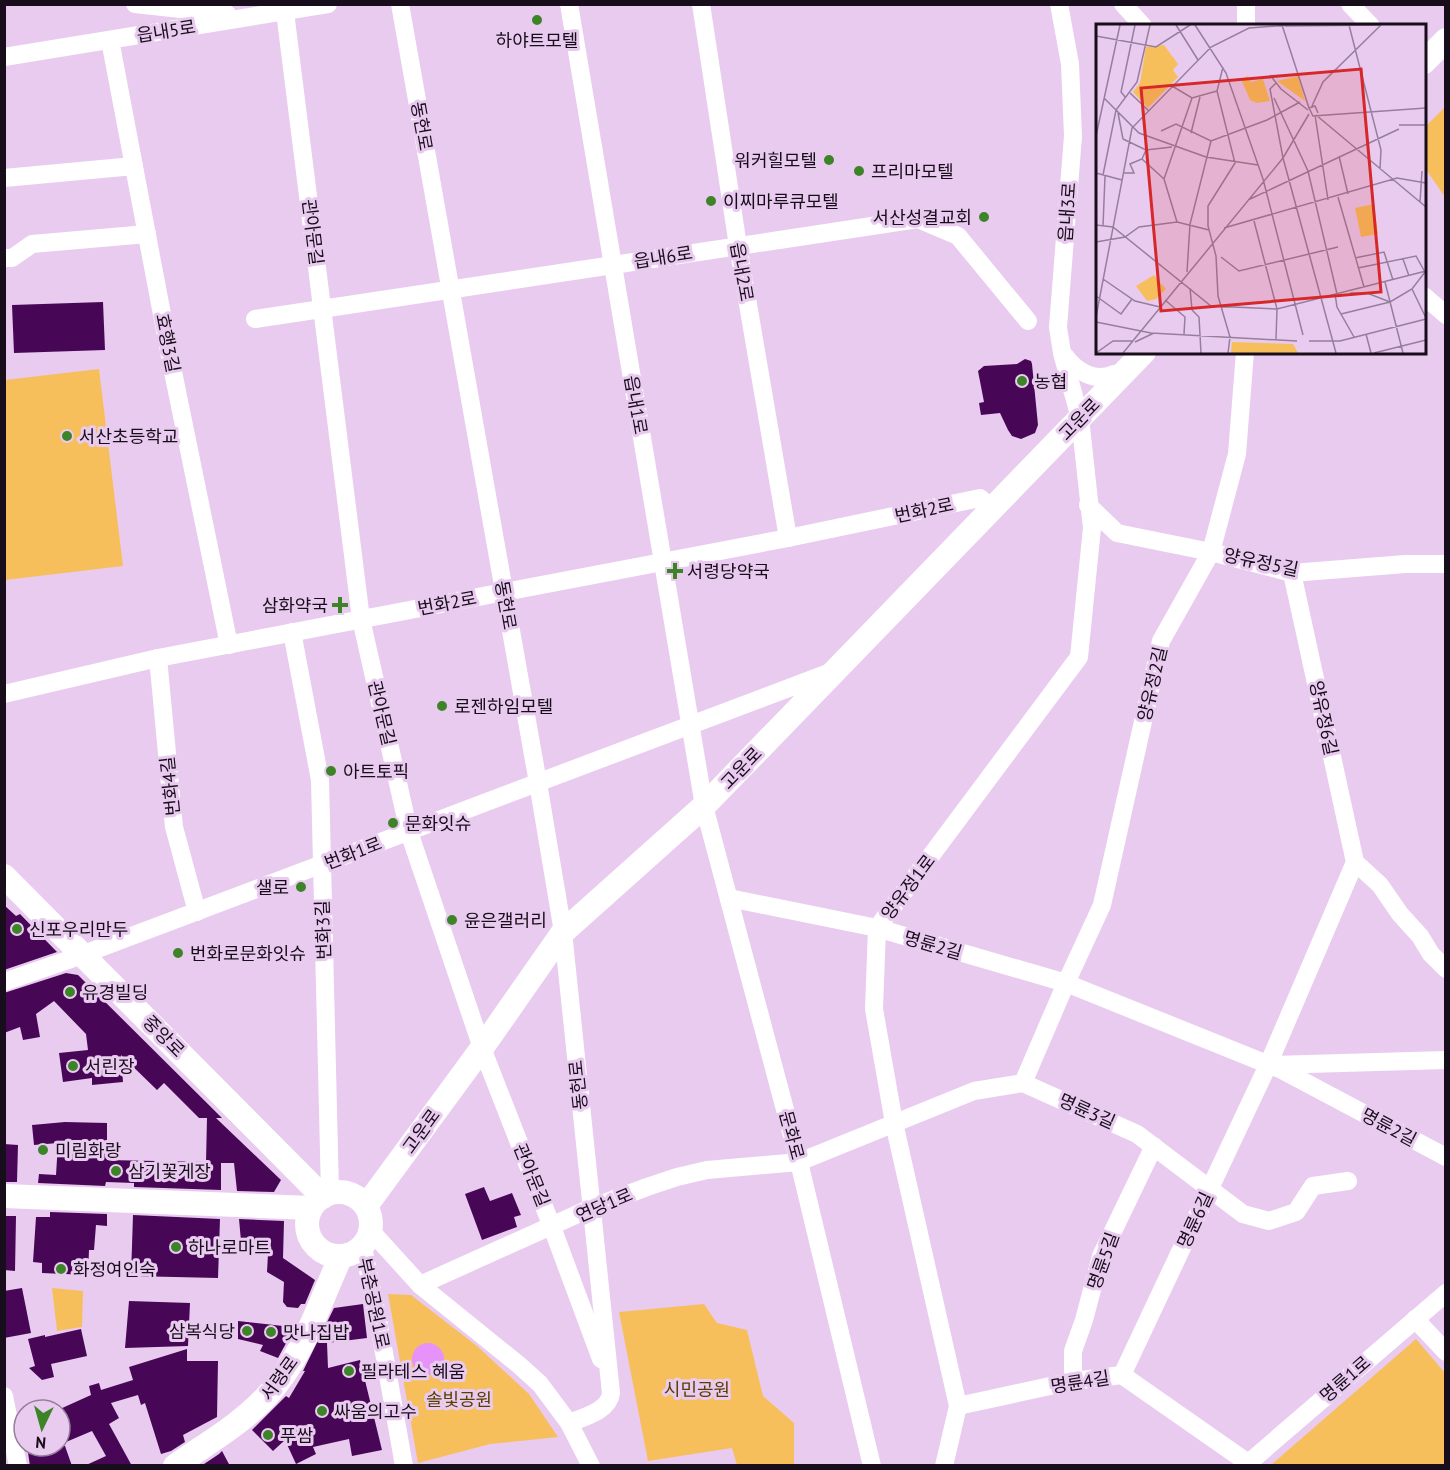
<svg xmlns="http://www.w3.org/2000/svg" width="1450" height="1470" font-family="'PT Sans','Noto Sans KR',sans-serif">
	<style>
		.green { fill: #f7bf5b }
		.water { fill: #e792fb }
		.building { fill: #480756 }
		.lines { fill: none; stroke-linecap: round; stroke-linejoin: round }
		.street { stroke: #fff; stroke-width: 18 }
		.secondary { stroke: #fff; stroke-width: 24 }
		.poi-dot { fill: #3d8429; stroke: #e9cbf0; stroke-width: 2 }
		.labels { text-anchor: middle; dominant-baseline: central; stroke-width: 6; stroke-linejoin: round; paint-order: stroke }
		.street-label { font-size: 18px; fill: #180d1a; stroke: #e9cbf0 }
		.poi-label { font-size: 18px; fill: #180d1a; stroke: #e9cbf0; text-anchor: start }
		.park-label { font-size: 18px; fill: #5a3e01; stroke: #e9cbf0 }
		.inset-road { fill: none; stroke: #957f9a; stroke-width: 1.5 }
		.view { fill: #d62828; fill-opacity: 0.15; stroke: #d62828; stroke-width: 3 }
		.inset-edge { fill: none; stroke: #180d1a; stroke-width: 3 }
	</style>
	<rect width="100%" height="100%" fill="#e9cbf0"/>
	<g class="green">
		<path d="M 1445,107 L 1445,197 L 1425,168 L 1425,127 Z"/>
		<path d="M 99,369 L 123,566 L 5,580 L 5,380 Z"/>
		<path d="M 52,1288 L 83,1291 L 82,1327 L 57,1331 Z"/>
		<path d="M 388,1294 L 411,1295 L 477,1346 L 529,1394 L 558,1437 L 490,1444 L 418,1463 Z"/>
		<path d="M 704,1304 L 717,1323 L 747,1330 L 763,1396 L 794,1423 L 794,1465 L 737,1465 L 732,1448 L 648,1461 L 619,1312 Z"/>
		<path d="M 1416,1339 L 1445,1373 L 1445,1465 L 1271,1465 Z"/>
	</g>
	<circle class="water" cx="428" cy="1359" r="16"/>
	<g class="building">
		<path d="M 103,302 L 105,350 L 14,353 L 12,305 Z"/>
		<path d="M 1025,359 L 1031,361 L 1032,364 L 1038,425 L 1035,433 L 1021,439 L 1012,436 L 1008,430 L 1000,413 L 981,415 L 979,403 L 984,402 L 978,371 L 984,366 L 1017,364 Z"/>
		<path d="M 4,905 L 16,916 L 20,914 L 57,952 L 4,970 Z"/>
		<path d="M 66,973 L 78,975 L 222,1118 L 216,1118 L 281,1180 L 274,1192 L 237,1191 L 234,1163 L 221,1163 L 221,1190 L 134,1187 L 134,1183 L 106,1182 L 105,1186 L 38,1183 L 39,1174 L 56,1175 L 58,1143 L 34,1145 L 32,1125 L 65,1122 L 107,1123 L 107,1160 L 206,1162 L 207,1118 L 199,1118 L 164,1083 L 157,1090 L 121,1055 L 123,1082 L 92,1085 L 92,1078 L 63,1082 L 59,1053 L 88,1050 L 86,1034 L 54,1001 L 36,1014 L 40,1037 L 23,1040 L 20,1027 L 4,1033 L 4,993 Z"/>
		<path d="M 4,1144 L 18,1145 L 17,1182 L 4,1182 Z"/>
		<path d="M 484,1187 L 490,1201 L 512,1193 L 521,1215 L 514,1217 L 517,1227 L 482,1240 L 465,1194 Z"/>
		<path d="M 50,1212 L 107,1214 L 107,1226 L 96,1225 L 94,1250 L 89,1250 L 88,1275 L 42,1273 L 42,1263 L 33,1262 L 36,1217 L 50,1217 Z"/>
		<path d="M 133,1215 L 220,1219 L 218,1278 L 131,1276 Z"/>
		<path d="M 4,1216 L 16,1216 L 15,1271 L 4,1270 Z"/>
		<path d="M 239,1219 L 284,1221 L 283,1258 L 315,1280 L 305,1304 L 301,1304 L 298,1308 L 287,1307 L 283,1302 L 284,1282 L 267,1272 L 268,1254 L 265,1254 L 265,1247 L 241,1241 Z"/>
		<path d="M 22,1288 L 31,1333 L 4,1338 L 4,1291 Z"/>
		<path d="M 129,1301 L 190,1303 L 188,1346 L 125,1348 Z"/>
		<path d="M 363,1304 L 367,1338 L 327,1343 L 328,1368 L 360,1360 L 382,1450 L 352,1456 L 349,1439 L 313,1447 L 316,1454 L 296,1464 L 285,1440 L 273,1451 L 252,1430 L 286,1396 L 289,1398 L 305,1371 L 303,1371 L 334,1308 Z"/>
		<path d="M 238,1321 L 283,1326 L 290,1336 L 278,1358 L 260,1351 L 263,1345 L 238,1339 Z"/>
		<path d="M 81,1329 L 87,1356 L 51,1364 L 54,1377 L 42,1380 L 29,1368 L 35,1366 L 28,1339 L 45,1335 L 45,1337 Z"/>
		<path d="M 187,1349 L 187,1361 L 218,1361 L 217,1417 L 183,1435 L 185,1442 L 171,1451 L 161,1454 L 145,1403 L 141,1405 L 138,1395 L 111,1403 L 119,1418 L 109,1424 L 132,1466 L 84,1466 L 106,1456 L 92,1431 L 66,1442 L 60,1429 L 60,1409 L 91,1395 L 89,1386 L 99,1383 L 101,1390 L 133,1380 L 129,1367 Z"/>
		<path d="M 27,1446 L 65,1446 L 72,1466 L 30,1466 Z"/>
		<path d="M 222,1451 L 230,1466 L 201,1466 L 219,1454 Z"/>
	</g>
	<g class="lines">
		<g class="street">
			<path d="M 135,4 L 227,14"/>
			<path d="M 400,4 L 538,783 L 563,932 L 611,1393 C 609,1411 584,1417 569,1423"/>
			<path d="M 569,4 L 704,806 L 799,1162 L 872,1466"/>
			<path d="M 701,4 L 738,246 L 788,538"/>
			<path d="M 1123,4 L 1143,26"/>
			<path d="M 1246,4 L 1246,26"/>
			<path d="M 1350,4 L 1371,26"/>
			<path d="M 285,12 L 361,619 L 409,832 L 482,1048 L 552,1227 L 601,1359"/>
			<path d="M 110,40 L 172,367 L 229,645"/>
			<path d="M 4,57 L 328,4"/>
			<path d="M 4,178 L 134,166"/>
			<path d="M 4,258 L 12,258 L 32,244 L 147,234"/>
			<path d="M 1424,296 L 1446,315"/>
			<path d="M 255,319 L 918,219 L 958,236 L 1028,321"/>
			<path d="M 1065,356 C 1076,371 1095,383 1114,374 L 1119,378"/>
			<path d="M 1088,505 L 1117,533 L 1211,552 L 1292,573 L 1405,564 L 1446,564"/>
			<path d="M 292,632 L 320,780 L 330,1193"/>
			<path d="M 158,658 L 174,827 L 197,912"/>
			<path d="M 4,694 L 158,658 L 788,538 L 980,498 L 992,509"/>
			<path d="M 1355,862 L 1380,885 L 1400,914 L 1420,936 L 1431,954 L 1446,969"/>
			<path d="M 729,898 L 877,928 L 1066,983 L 1282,1070 L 1446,1157"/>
			<path d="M 4,982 L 68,960 L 831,672"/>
			<path d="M 1273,1065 L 1446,1060"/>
			<path d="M 1023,1083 L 1066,983 L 1102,905 L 1161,641 L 1211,552 L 1237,454 L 1245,352"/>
			<path d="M 371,1231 L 420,1285 L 519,1365 L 540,1384 L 569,1423 L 591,1466"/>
			<path d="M 363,1247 L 378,1319 L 404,1466"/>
			<path d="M 420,1285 L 591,1208 L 647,1187 L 677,1177 L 707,1170 L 799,1162 L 974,1091 L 1023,1083 L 1137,1134 L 1243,1214 L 1269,1221 L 1296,1212 L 1313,1186 L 1348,1181"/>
			<path d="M 1415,1319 L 1446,1352"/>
			<path d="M 1122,1375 L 1268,1065 L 1355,862 L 1292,573"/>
			<path d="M 1073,1381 L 1073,1351 L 1084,1320 L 1101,1256 L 1154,1146"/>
			<path d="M 4,1396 L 18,1466"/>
			<path d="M 958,1406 L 1073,1381 L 1122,1375 L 1248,1463"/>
			<path d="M 944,1466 L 958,1406 L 894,1123 L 874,1009 L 877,928 L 1079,657 L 1092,528 L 1080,418 L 1062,353 L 1058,327 L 1073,136 L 1070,64 L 1059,4"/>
			<path d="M 1245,1466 L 1446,1293"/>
		</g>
		<g class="secondary">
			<path d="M 1424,62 L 1446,40"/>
			<path d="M 4,876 L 323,1197"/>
			<circle cx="339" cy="1224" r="32"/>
			<path d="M 4,1196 L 311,1208"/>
			<path d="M 366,1206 L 482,1048 L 563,932 L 704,806 L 1144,352"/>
			<path d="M 175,1466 C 206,1444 240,1425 266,1397 C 303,1358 319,1304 341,1256"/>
		</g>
	</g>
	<g class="poi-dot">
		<circle cx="537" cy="20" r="6"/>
		<circle cx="829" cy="160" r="6"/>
		<circle cx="859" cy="171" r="6"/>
		<circle cx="711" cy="201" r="6"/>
		<circle cx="984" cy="217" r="6"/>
		<circle cx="1022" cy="381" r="6"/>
		<circle cx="67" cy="436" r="6"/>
		<path d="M672 562h6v6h6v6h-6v6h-6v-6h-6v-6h6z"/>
		<path d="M337 596h6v6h6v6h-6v6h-6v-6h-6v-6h6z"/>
		<circle cx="442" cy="706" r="6"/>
		<circle cx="331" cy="771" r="6"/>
		<circle cx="393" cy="823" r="6"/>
		<circle cx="301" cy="887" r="6"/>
		<circle cx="452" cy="920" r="6"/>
		<circle cx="17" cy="929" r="6"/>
		<circle cx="178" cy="953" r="6"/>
		<circle cx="70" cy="992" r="6"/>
		<circle cx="73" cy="1066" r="6"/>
		<circle cx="43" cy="1150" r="6"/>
		<circle cx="116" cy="1171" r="6"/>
		<circle cx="176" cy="1247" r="6"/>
		<circle cx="61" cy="1269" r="6"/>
		<circle cx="247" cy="1331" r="6"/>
		<circle cx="271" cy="1332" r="6"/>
		<circle cx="349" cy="1371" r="6"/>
		<circle cx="322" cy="1411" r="6"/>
		<circle cx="268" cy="1435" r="6"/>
	</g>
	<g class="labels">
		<g class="street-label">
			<text transform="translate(166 31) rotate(-9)">읍내5로</text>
			<text transform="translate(422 126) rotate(80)">동헌로</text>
			<text transform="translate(1067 212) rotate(-86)">읍내3로</text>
			<text transform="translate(313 232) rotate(83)">관아문길</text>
			<text transform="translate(663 257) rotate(-9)">읍내6로</text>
			<text transform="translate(742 272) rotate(80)">읍내2로</text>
			<text transform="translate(168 343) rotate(79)">효행3길</text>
			<text transform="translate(636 405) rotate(80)">읍내1로</text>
			<text transform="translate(1079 419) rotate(-46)">고운로</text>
			<text transform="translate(924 510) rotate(-12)">번화2로</text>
			<text transform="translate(1261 562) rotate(12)">양유정5길</text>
			<text transform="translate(447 603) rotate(-11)">번화2로</text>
			<text transform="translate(506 605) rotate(80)">동헌로</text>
			<text transform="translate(1152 684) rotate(-77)">양유정2길</text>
			<text transform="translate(382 713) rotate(77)">관아문길</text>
			<text transform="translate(1324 718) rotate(78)">양유정6길</text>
			<text transform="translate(741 768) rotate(-46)">고운로</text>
			<text transform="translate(170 786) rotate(-96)">번화4길</text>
			<text transform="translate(353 853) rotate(-21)">번화1로</text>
			<text transform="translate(908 887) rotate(-53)">양유정1로</text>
			<text transform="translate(323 930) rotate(-92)">번화3길</text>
			<text transform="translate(933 945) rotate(16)">명륜2길</text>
			<text transform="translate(164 1036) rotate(45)">중앙로</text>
			<text transform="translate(578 1085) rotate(-96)">동헌로</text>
			<text transform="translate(1087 1111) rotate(24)">명륜3길</text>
			<text transform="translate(1389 1127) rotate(28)">명륜2길</text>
			<text transform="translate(421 1131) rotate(-54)">고운로</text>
			<text transform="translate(792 1135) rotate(75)">문화로</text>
			<text transform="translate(532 1175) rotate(68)">관아문길</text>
			<text transform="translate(604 1205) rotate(-23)">연당1로</text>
			<text transform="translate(1195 1220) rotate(-65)">명륜6길</text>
			<text transform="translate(1103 1261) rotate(-70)">명륜5길</text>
			<text transform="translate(374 1303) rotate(78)">부춘공원1로</text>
			<text transform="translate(279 1378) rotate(-54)">서령로</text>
			<text transform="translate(1345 1379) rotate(-41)">명륜1로</text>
			<text transform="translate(1080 1382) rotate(-9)">명륜4길</text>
		</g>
		<g class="poi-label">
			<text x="537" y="40" text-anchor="middle">하야트모텔</text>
			<text x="817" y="160" text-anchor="end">워커힐모텔</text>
			<text x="871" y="171">프리마모텔</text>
			<text x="723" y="201">이찌마루큐모텔</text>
			<text x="972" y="217" text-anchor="end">서산성결교회</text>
			<text x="1034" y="381">농협</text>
			<text x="79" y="436">서산초등학교</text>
			<text x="687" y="571">서령당약국</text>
			<text x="328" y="605" text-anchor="end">삼화약국</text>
			<text x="454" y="706">로젠하임모텔</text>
			<text x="343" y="771">아트토픽</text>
			<text x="405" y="823">문화잇슈</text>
			<text x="289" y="887" text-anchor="end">샐로</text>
			<text x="464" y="920">윤은갤러리</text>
			<text x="29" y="929">신포우리만두</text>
			<text x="190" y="953">번화로문화잇슈</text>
			<text x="82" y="992">유경빌딩</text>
			<text x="85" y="1066">서린장</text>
			<text x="55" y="1150">미림화랑</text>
			<text x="128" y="1171">삼기꽃게장</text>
			<text x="188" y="1247">하나로마트</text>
			<text x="73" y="1269">화정여인숙</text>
			<text x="235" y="1331" text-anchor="end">삼복식당</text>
			<text x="283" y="1332">맛나집밥</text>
			<text x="361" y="1371">필라테스 혜움</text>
			<text x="334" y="1411">싸움의고수</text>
			<text x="280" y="1435">푸쌈</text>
		</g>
		<g class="park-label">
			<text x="697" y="1389">시민공원</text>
			<text x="459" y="1399">솔빛공원</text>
		</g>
	</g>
	<g transform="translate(1096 24)">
		<rect width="330" height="330" fill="#e9cbf0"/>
		<path d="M 68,21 L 82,40 L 77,46 L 82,53 L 52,84 L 37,68 L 44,59 L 50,23 ZM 152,52 L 155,58 L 167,55 L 174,77 L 161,79 L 154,76 L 145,55 ZM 202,52 L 209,77 L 181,57 ZM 278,180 L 282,210 L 265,213 L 259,184 ZM 58,251 L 70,265 L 60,275 L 51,277 L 40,262 ZM 136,318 L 197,320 L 202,329 L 135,329 Z" fill="#f7bf5b"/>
		<path class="inset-road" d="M 80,1 L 102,36M 99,1 L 130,49 L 167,155 L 207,311M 186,1 L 213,84M 253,1 L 285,126 L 284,145M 189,2 L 283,1M 0,12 L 60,23 L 94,1M 127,43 L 121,67 L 139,139 L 112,182 L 112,202 L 120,232 L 122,272 L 134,313 L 132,329M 174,51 L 185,65 L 212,86M 180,59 L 174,65 L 187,134 L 240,329M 76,62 L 96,74 L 121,67M 34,69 L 53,87M 8,74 L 43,109 L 110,133 L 162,141M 30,74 L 25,68 L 39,1M 178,74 L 212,147 L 241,270M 216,82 L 227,58 L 285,1M 22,89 L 27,115M 222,89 L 219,82 L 213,84 L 217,92 L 330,84M 219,91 L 232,176M 220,91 L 330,183M 303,101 L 330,101M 65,107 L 80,100 L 115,117 L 171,96 L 204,78M 95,109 L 104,73M 0,112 L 24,1M 27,115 L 50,126 L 76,123M 243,132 L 252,170M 46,135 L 68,155M 0,149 L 26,156M 27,149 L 38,149 L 34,140 L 46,135 L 50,126M 7,151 L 20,86 L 41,58 L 54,1M 242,173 L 268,263M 152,176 L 303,105M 324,178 L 326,147M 158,197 L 181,285 L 180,315M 81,198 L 68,155 L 96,74M 0,201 L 17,203 L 115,282 L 181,285 L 330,247M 7,202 L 9,152M 128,204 L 301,154 L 330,159M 0,218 L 29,213 L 43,203 L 81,198 L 113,206M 125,233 L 143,247 L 242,223M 259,234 L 288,228 L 297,256M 307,235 L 313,252M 262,244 L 320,232 L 330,250M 91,248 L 94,200 L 115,117M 7,255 L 39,277 L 64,283M 289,258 L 307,329M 94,264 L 96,286M 316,265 L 330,294M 254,269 L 271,269 L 294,278M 239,270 L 241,283 L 258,313M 0,272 L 25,290 L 36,275M 69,276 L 89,293 L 88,310M 96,286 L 103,293 L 105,329M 245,290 L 294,278 L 316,265 L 329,248M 0,293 L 36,104 L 115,23 L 153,4 L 193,1M 0,298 L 55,309 L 201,317M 45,307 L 187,134 L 213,90M 270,310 L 275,329M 213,317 L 244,317 L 330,295M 39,318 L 58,309M 0,329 L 17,317 L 36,317M 27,329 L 45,307M 278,329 L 330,316"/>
		<path class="view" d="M 265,45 L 285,268 L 65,287 L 45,64 Z"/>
		<rect width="330" height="330" class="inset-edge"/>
	</g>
	<rect width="1450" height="1470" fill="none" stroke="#180d1a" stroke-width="12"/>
	<g transform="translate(42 1428) rotate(185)"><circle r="28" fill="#e9cbf0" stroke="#957f9a" stroke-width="1.5"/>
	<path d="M0-4.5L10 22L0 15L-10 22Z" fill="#3d8429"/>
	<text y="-9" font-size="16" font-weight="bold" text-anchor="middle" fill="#180d1a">N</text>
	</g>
</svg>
